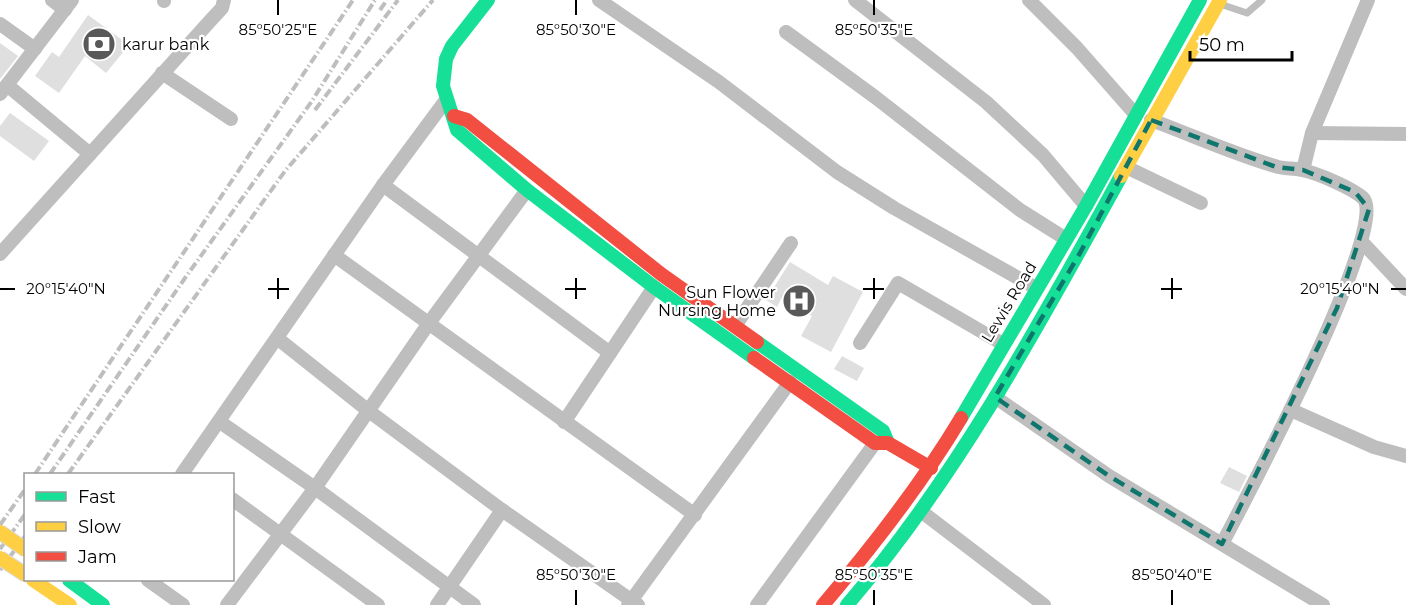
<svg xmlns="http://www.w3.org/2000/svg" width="1406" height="605" font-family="Montserrat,sans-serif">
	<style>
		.building { fill: #dfdfdf }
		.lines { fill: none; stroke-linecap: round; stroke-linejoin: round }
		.lane { stroke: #bebebe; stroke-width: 7 }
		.street { stroke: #bebebe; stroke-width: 14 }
		.fast { stroke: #16e098; stroke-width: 14 }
		.slow { stroke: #ffcf43; stroke-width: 14 }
		.jam { stroke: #f24e42; stroke-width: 14 }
		.rail { stroke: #bebebe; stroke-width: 4; stroke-dasharray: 9 3 1.5 3; stroke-linecap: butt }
		.slow-bridge-casing { stroke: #dbdbdb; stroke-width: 16; stroke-linecap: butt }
		.slow-bridge { stroke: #ffcf43; stroke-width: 14 }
		.marked { fill: none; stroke: #0f766e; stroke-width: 4.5; stroke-dasharray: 12 8; stroke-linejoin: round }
		.ticks { fill: none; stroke: #000; stroke-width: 2 }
		.labels { text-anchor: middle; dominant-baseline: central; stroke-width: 4.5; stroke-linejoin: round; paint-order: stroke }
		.poi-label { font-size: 16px; fill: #000; stroke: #fff; text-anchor: start }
		.street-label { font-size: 16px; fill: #000; stroke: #fff }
		.ticks-label { font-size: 15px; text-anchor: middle; fill: #000; stroke: #fff; stroke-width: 4.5; stroke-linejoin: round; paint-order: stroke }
	</style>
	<rect width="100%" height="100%" fill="#fff"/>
	<g class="building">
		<path d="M 88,15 L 129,45 L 106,73 L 85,56 L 59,93 L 35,76 L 52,52 L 59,57 Z"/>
		<path d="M 0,43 L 18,56 L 0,79 Z"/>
		<path d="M 10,113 L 49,141 L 34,161 L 0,136 L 0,126 Z"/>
		<path d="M 790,262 L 828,285 L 833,276 L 863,292 L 831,352 L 801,336 L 812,316 L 782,297 L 777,307 L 766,300 Z"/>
		<path d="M 842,356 L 864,368 L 857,381 L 834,369 Z"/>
		<path d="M 1229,467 L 1247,476 L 1239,492 L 1220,483 Z"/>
	</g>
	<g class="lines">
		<path class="lane" d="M 1220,4 L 1247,13 L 1262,0"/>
		<g class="street">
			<path d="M 52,0 L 65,10"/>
			<path d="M 599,0 L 719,82 L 837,172 L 894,208 L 1036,288"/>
			<path d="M 855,0 L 986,102 L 1043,155 L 1086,206"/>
			<path d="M 1029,0 L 1077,48 L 1135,114"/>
			<path d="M 164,1 L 164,0"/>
			<path d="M 0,24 L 35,49"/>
			<path d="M 786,32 L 875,97 L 1020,210 L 1066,239"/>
			<path d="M 162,73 L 231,119"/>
			<path d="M 7,85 L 90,154"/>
			<path d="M 0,94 L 72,0"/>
			<path d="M 1151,120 C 1192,135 1233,154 1275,166 C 1283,169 1293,168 1302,170 C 1317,173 1352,188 1363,198 C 1391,226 1244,502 1222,544"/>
			<path d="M 1312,133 L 1406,134"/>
			<path d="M 1126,167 L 1201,203"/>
			<path d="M 1303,170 L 1312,133 L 1368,0"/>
			<path d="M 383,185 L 610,353"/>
			<path d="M 1362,242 L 1406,289"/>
			<path d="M 0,254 L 210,21 L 222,8 L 224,0"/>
			<path d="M 334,255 L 695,515"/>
			<path d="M 735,326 L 791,243"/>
			<path d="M 277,338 L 370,412 L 502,510 L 638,605"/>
			<path d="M 860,343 L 898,283 L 1003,344"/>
			<path d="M 995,397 L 1109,476 L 1323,605"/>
			<path d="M 1291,410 L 1374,447 L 1406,456"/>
			<path d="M 220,422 L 315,488 L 474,605"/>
			<path d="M 564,422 L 654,287"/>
			<path d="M 182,474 L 383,185 L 446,100"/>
			<path d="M 232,499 L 378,605"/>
			<path d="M 922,512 L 1044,605"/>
			<path d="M 148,580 L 183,605"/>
			<path d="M 227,605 L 315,488 L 429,323 L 527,190"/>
			<path d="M 437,605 L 502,510"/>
			<path d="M 628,605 L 790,382"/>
			<path d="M 757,605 L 875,443"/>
		</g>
		<g class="fast">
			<path d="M 488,0 L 452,46 L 446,59 L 443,86 L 457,130 L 527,190 L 654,287 L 754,358"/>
			<path d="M 757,342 L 883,431 L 888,443"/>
			<path d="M 961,418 L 1086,206 L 1200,0"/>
			<path d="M 69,580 L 103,605"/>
			<path d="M 847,605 C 958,476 1040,323 1121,176"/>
		</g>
		<g class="slow">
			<path d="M 1121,176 L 1220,0"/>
			<path d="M 33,580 L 70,605"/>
		</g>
		<g class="jam">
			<path d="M 454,116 L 467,120 L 661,274 L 757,342"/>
			<path d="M 754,358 L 875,443 L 888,443 L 931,468"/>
			<path d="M 823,605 C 874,545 921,485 961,418"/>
		</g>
		<g class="rail">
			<path d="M 380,10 L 387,0"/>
			<path d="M 315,110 L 398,0"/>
			<path d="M 35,474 L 353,0"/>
			<path d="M 50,474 L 185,278 L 312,101 L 375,0"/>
			<path d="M 68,474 L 285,171 L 433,0"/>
			<path d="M 0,525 L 26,488"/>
			<path d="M 0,549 L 26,513"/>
			<path d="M 0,570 L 26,535"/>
		</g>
		<g class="slow-bridge-casing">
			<g id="slow-bridge">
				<path d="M 0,532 L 26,550"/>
				<path d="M 0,558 L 26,575"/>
			</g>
		</g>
		<use href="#slow-bridge" class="slow-bridge"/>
	</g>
	<path class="marked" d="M 1151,120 L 1276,167 L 1303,170 L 1355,192 L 1369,209 L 1337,308 L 1222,544 L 1109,476 L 995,397 L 1080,253 Z"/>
	<path class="ticks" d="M 278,0 L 278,15M 576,0 L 576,15M 874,0 L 874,15M 278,278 L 278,299M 576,278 L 576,299M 874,278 L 874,299M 1172,278 L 1172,299M 0,289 L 15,289M 268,289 L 289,289M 565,289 L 586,289M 863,289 L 884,289M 1161,289 L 1182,289M 1391,289 L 1406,289M 576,590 L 576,605M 874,590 L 874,605M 1172,590 L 1172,605"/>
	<defs>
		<g id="bank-disc" transform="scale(1.725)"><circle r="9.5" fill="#595959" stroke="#fff"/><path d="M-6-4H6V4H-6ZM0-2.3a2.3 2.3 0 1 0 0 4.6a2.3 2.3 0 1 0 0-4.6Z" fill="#fff"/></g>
		<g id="hospital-disc" transform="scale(1.725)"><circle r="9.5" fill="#595959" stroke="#fff"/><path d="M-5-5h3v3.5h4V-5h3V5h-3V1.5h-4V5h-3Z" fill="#fff"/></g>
	</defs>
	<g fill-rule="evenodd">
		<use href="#bank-disc" x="99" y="44"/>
		<use href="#hospital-disc" x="799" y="301"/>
	</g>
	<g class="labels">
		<g class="poi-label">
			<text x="122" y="44">karur bank</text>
			<text x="776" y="292" text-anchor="end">Sun Flower<tspan x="776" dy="18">Nursing Home</tspan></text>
		</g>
		<g class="street-label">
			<text transform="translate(1009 302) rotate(-59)">Lewis Road</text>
		</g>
	</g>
	<g class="ticks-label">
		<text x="278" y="35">85°50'25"E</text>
		<text x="576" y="35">85°50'30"E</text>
		<text x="874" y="35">85°50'35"E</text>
		<text x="66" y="294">20°15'40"N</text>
		<text x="1340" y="294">20°15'40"N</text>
		<text x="576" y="580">85°50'30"E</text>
		<text x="874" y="580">85°50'35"E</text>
		<text x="1172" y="580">85°50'40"E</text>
	</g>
	<rect x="24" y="473" width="210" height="108" fill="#ffffff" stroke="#999999" stroke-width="1.5"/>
	<rect x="36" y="492" width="30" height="9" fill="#16e098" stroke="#999999" stroke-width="1.5"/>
	<text x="78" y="503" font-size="18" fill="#000000">Fast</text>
	<rect x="36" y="522" width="30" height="9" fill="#ffcf43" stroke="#999999" stroke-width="1.5"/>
	<text x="78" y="533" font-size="18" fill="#000000">Slow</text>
	<rect x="36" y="552" width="30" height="9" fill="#f24e42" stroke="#999999" stroke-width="1.5"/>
	<text x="78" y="563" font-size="18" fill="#000000">Jam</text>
	<path d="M1190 51v9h102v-9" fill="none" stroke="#000000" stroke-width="3"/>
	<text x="1199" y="51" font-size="18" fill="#000000" stroke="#ffffff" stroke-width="4.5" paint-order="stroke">50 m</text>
</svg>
